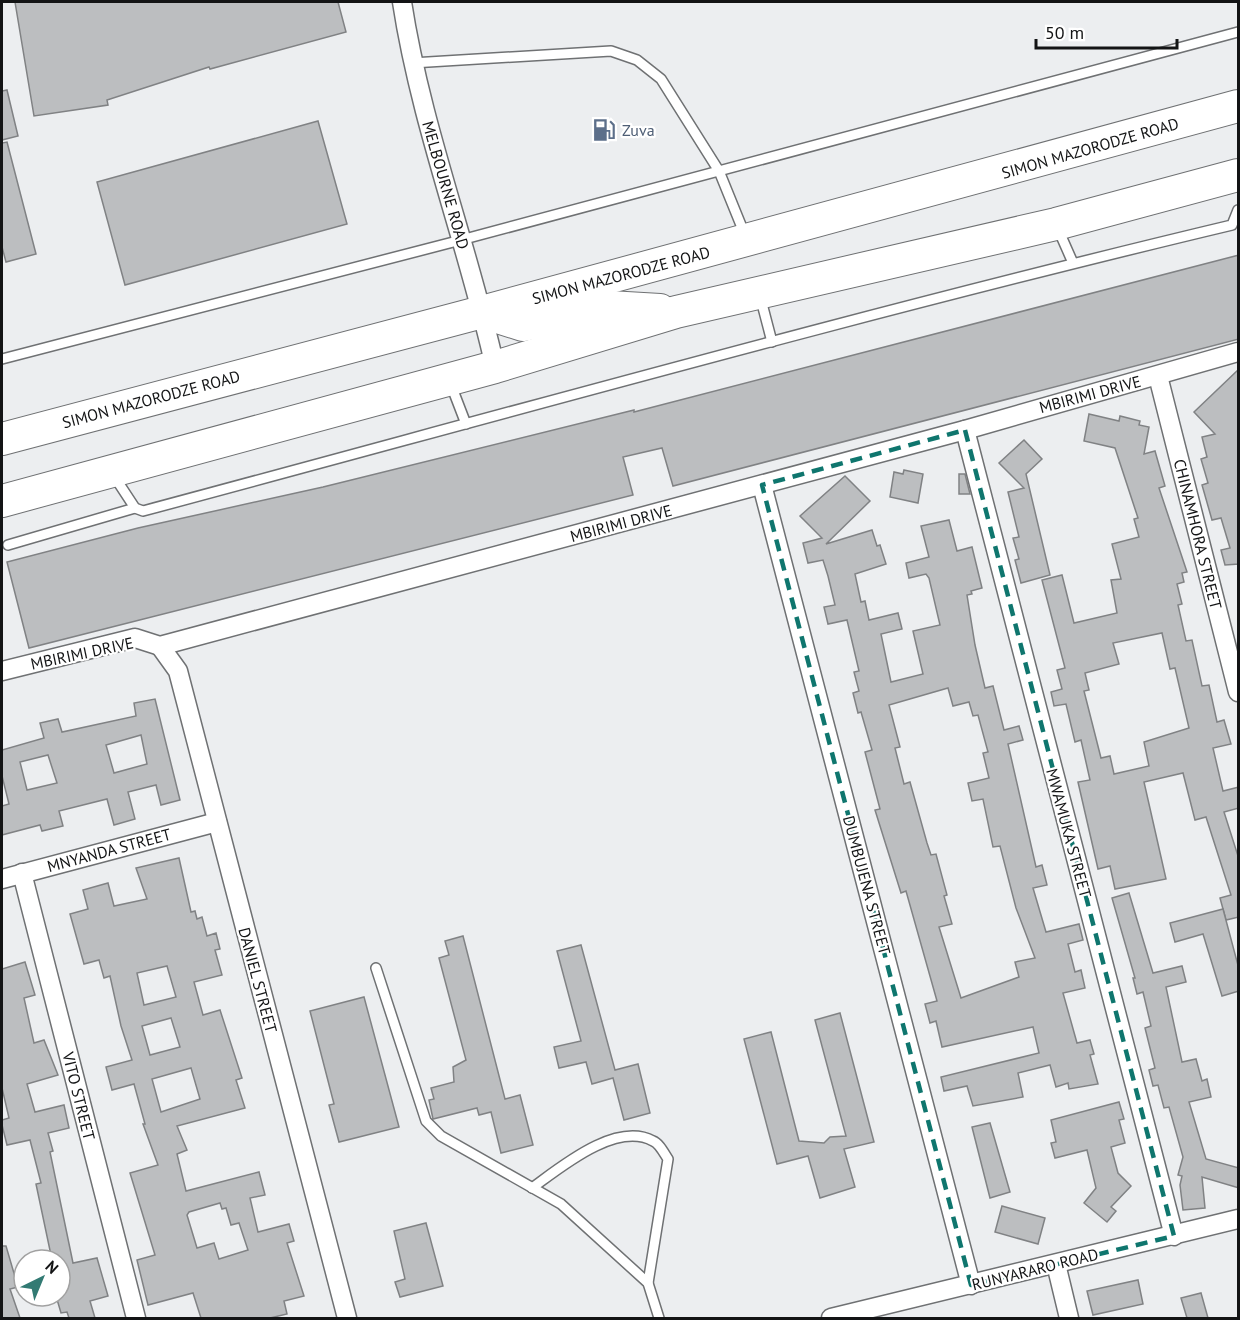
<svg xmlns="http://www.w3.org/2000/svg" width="1240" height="1320" font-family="'PT Sans',sans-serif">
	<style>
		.building { fill: #bcbec0; stroke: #808284; stroke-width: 1.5; fill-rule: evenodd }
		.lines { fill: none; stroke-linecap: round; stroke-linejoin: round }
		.lane-casing { stroke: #6f7173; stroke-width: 12 }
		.street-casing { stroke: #6f7173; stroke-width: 21 }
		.highway-casing { stroke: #6f7173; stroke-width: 34 }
		.lane { stroke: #fff; stroke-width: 9 }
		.street { stroke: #fff; stroke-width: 18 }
		.highway { stroke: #fff; stroke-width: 32 }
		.marked { fill: none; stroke: #0f766e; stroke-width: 4.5; stroke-dasharray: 12 8; stroke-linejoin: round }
		.labels { text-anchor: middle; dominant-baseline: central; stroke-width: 4.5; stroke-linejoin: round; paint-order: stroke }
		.service-label { font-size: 16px; fill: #4e5e75; stroke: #fff; text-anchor: start }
		.street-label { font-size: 16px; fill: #131415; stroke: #fff }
	</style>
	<rect width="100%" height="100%" fill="#eceef0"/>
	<g class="building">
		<path d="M 15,2 L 338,2 L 346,32 L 210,69 L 209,67 L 107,100 L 108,105 L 34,116 Z"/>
		<path d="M 7,90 L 18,136 L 2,140 L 2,91 Z"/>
		<path d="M 318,121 L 347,224 L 125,285 L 97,182 Z"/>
		<path d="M 7,142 L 36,254 L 6,262 L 2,247 L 2,143 Z"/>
		<path d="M 1239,255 L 1239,339 L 673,486 L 662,448 L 623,457 L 633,495 L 29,648 L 7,562 L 138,528 L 323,487 L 634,410 L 634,412 Z"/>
		<path d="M 1239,369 L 1239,564 L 1225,565 L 1221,550 L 1230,548 L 1221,518 L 1212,520 L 1202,485 L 1208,483 L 1201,459 L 1207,457 L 1202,437 L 1215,434 L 1194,412 Z"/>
		<path d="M 1089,414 L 1119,421 L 1120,416 L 1140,421 L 1139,425 L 1149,427 L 1144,454 L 1155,451 L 1165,486 L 1159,488 L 1187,572 L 1182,573 L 1184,582 L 1177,584 L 1182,604 L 1178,605 L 1186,641 L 1192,640 L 1202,686 L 1209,685 L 1217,722 L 1224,720 L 1231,744 L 1213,748 L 1223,791 L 1239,787 L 1239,808 L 1224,812 L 1239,859 L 1239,917 L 1226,920 L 1220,898 L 1231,895 L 1206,817 L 1195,820 L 1183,773 L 1144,782 L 1166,879 L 1115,889 L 1110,866 L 1098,869 L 1078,782 L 1090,780 L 1081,740 L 1075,742 L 1066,704 L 1054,706 L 1051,692 L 1062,689 L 1057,670 L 1065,668 L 1042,580 L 1062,575 L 1074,623 L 1117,613 L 1111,580 L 1121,579 L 1112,544 L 1139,537 L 1134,519 L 1138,518 L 1115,448 L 1084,441 ZM 1162,633 L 1170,669 L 1175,668 L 1189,728 L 1144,742 L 1149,766 L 1114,774 L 1110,756 L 1101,758 L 1084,691 L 1089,690 L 1085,673 L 1119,664 L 1113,643 Z"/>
		<path d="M 1024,440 L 1042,459 L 1026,474 L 1050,575 L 1021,583 L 1015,560 L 1019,559 L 1013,538 L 1019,537 L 1008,492 L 1024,488 L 999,463 Z"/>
		<path d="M 904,470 L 923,474 L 918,503 L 890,497 L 894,472 L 903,474 Z"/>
		<path d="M 959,474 L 965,474 L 970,494 L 959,494 Z"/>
		<path d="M 845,476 L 870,501 L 826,544 L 872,530 L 877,546 L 880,545 L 886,564 L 855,574 L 861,602 L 865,601 L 869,620 L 898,613 L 902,629 L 881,634 L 891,682 L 923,674 L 913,631 L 940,625 L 929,578 L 926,574 L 909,578 L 906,563 L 929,557 L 921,526 L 949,520 L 957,551 L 972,547 L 982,588 L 971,591 L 972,594 L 967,595 L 975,645 L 985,688 L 993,686 L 1004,730 L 1019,726 L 1023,740 L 1008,744 L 1036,867 L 1042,865 L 1047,885 L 1033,888 L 1046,932 L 1079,924 L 1083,940 L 1068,944 L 1075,972 L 1081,970 L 1085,988 L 1063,993 L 1077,1043 L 1090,1040 L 1094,1054 L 1090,1055 L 1098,1084 L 1069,1089 L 1068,1083 L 1056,1087 L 1050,1065 L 1018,1073 L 1023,1097 L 973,1106 L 967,1086 L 944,1091 L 941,1077 L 1039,1053 L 1033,1027 L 942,1047 L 936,1021 L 930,1023 L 925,1004 L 937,1001 L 906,891 L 901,893 L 875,810 L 880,809 L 865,752 L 872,750 L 861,712 L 858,713 L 853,693 L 859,691 L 854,672 L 859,671 L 847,620 L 828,624 L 824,607 L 835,605 L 828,576 L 823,560 L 808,563 L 803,543 L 822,538 L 800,516 ZM 948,688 L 953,706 L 969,702 L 973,716 L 978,715 L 988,752 L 983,753 L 989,778 L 968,783 L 972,801 L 983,799 L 993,847 L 1000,846 L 1016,908 L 1035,958 L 1015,962 L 1019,977 L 961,998 L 939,927 L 952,924 L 944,896 L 947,895 L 936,854 L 931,855 L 927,843 L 910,782 L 904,784 L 895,748 L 900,747 L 889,705 Z"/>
		<path d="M 155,699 L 180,800 L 161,805 L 156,785 L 128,792 L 135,819 L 114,825 L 107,799 L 59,811 L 63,826 L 42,831 L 40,825 L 2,835 L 2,806 L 9,804 L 2,776 L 2,750 L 44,738 L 40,723 L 58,719 L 62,732 L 136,716 L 134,703 ZM 141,735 L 147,764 L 114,773 L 106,745 ZM 48,755 L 57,783 L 27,790 L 20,762 Z"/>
		<path d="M 179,858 L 191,912 L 195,911 L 197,919 L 202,917 L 207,936 L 216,933 L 220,949 L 215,950 L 222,975 L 194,982 L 203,1015 L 220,1010 L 242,1078 L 236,1080 L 245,1108 L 177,1126 L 187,1150 L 177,1154 L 186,1191 L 259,1172 L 265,1195 L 250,1198 L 258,1232 L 289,1224 L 294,1241 L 287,1243 L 304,1296 L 284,1301 L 287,1314 L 270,1318 L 201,1318 L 193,1293 L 148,1305 L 137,1260 L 155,1255 L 130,1173 L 158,1165 L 143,1124 L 145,1124 L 134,1084 L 112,1090 L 106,1067 L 132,1060 L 121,1026 L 110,976 L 104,978 L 99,960 L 84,964 L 70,914 L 88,909 L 83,890 L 108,883 L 114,906 L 147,899 L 136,868 ZM 167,966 L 176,997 L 144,1005 L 137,973 ZM 171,1018 L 180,1047 L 150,1055 L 142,1026 ZM 191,1068 L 200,1099 L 161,1112 L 152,1079 ZM 220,1203 L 222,1209 L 226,1208 L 231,1225 L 239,1223 L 248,1250 L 219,1259 L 214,1243 L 197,1248 L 187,1215 L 189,1212 Z"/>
		<path d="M 1129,893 L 1153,973 L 1182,966 L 1186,982 L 1166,987 L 1182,1062 L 1196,1059 L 1202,1081 L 1207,1079 L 1211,1097 L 1189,1102 L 1206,1159 L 1239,1168 L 1239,1188 L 1202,1177 L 1205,1208 L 1183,1210 L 1180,1185 L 1182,1176 L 1178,1175 L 1183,1157 L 1169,1107 L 1164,1108 L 1158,1085 L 1153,1086 L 1149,1070 L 1155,1068 L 1145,1028 L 1151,1026 L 1143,992 L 1137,994 L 1133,978 L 1135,978 L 1112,898 Z"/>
		<path d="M 1223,909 L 1239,969 L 1239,991 L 1222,996 L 1203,934 L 1175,942 L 1170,923 Z"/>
		<path d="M 463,936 L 505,1099 L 520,1095 L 533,1145 L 501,1153 L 491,1112 L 479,1115 L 477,1108 L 433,1119 L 429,1100 L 434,1099 L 431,1088 L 454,1082 L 453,1067 L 466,1060 L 439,958 L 449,955 L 445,941 Z"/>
		<path d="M 581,945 L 615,1070 L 638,1064 L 650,1113 L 624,1120 L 613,1078 L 592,1084 L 586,1062 L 559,1068 L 554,1047 L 581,1041 L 557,951 Z"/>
		<path d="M 25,962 L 35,995 L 24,998 L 34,1043 L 44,1040 L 58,1075 L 27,1084 L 35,1112 L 64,1105 L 69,1128 L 48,1133 L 53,1151 L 50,1152 L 73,1263 L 97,1258 L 108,1296 L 90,1301 L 95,1318 L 69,1318 L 67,1312 L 61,1313 L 56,1296 L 60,1296 L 60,1260 L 52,1260 L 36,1184 L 41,1183 L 30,1140 L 7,1145 L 2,1125 L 2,1120 L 9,1118 L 2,1088 L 2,969 Z"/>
		<path d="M 364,997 L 399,1127 L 339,1142 L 329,1105 L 334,1104 L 310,1011 Z"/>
		<path d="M 840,1013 L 874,1142 L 844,1149 L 855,1187 L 820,1198 L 808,1156 L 777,1164 L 744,1039 L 771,1032 L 799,1141 L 824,1143 L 830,1137 L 846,1136 L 815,1020 Z"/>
		<path d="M 1119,1102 L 1124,1119 L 1119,1120 L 1125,1143 L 1111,1147 L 1118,1173 L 1131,1186 L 1111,1207 L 1116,1211 L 1107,1222 L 1084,1203 L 1096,1188 L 1087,1150 L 1055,1158 L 1051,1143 L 1056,1142 L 1051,1120 Z"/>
		<path d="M 990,1123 L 1010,1192 L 990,1198 L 972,1127 Z"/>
		<path d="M 1002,1206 L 1045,1218 L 1038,1244 L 995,1232 Z"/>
		<path d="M 426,1223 L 443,1286 L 400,1297 L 395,1282 L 405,1279 L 394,1231 Z"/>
		<path d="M 2,1246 L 6,1246 L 18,1287 L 10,1289 L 20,1318 L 2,1318 Z"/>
		<path d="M 1138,1280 L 1143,1304 L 1093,1315 L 1087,1291 Z"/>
		<path d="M 1201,1293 L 1208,1318 L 1187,1318 L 1181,1298 Z"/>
	</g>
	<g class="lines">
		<g class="lane-casing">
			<g id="lane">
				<path d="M 412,63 L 611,51 L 637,60 L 661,79 L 719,171 L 745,235"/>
				<path d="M 1058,229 L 1073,263"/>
				<path d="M 760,296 L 772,342"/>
				<path d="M 2,359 L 461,240 L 1238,32"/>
				<path d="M 451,385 L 466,424"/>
				<path d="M 114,476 L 135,508 L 143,511 C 505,414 867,312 1232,225 L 1238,210"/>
				<path d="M 8,545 L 135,508"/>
				<path d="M 376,968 L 426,1121 L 441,1136 L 561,1204 L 648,1283 L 659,1318"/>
				<path d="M 532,1188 C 561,1167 616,1121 653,1141 C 659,1143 664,1153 668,1159 L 648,1283"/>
			</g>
		</g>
		<g class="street-casing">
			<g id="street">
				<path d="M 402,2 C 421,126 468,245 495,367"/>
				<path d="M 1158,376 L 1238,692"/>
				<path d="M 965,430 L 1174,1236"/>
				<path d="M 762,485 L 971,1285"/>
				<path d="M 160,646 L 178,671 L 347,1318"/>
				<path d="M 2,671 L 135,638 L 160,646 L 965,430 L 1238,352"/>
				<path d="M 22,873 L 136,1318"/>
				<path d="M 2,879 L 217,822"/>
				<path d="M 1056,1264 L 1069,1318"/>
				<path d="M 831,1318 L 1238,1219"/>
			</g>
		</g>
		<g class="highway-casing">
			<g id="highway">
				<path d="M 482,312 L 523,325 L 609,307 L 660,310"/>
				<path d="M 2,439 L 482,312 L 1238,106"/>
				<path d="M 2,501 L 495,367 L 676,312 L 1056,224 L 1238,175"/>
			</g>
		</g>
		<use href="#lane" class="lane"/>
		<use href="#street" class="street"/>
		<use href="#highway" class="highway"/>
	</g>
	<path class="marked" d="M 965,430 L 1174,1236 L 971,1285 L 762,485 Z"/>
	<defs>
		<g id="fuel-bare" transform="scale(1.8)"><path d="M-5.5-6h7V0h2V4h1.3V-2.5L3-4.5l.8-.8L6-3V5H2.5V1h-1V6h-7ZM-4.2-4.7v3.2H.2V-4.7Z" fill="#5c6f8a" stroke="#fff" stroke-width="2.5" paint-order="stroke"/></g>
	</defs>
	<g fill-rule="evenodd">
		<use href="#fuel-bare" x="604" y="130"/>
	</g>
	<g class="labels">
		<g class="service-label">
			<text x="622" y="130">Zuva</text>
		</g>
		<g class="street-label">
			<text transform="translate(1090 148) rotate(-16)">SIMON MAZORODZE ROAD</text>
			<text transform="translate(446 185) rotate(74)">MELBOURNE ROAD</text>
			<text transform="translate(621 275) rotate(-15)">SIMON MAZORODZE ROAD</text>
			<text transform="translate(1090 394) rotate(-15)">MBIRIMI DRIVE</text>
			<text transform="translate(151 399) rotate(-15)">SIMON MAZORODZE ROAD</text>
			<text transform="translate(621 523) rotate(-15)">MBIRIMI DRIVE</text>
			<text transform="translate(1198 534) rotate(76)">CHINAMHORA STREET</text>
			<text transform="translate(82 653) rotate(-12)">MBIRIMI DRIVE</text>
			<text transform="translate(1069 833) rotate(75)">MWAMUKA STREET</text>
			<text transform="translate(109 850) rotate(-15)">MNYANDA STREET</text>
			<text transform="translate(867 885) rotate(75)">DUMBUJENA STREET</text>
			<text transform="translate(258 980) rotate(75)">DANIEL STREET</text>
			<text transform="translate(79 1096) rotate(76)">VITO STREET</text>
			<text transform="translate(1035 1269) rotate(-14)">RUNYARARO ROAD</text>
		</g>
	</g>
	<rect width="1240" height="1320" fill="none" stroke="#131415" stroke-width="6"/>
	<g transform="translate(42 1278) rotate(43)"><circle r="28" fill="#ffffff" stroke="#a1a1a1" stroke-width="1.5"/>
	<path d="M0-4.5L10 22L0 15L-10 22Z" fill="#327a73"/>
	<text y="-9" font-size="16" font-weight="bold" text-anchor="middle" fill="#131415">N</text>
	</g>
	<path d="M1036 39v9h141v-9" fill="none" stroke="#131415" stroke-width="3"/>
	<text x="1045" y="39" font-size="18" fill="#131415" stroke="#ffffff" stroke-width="4.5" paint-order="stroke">50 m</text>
</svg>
